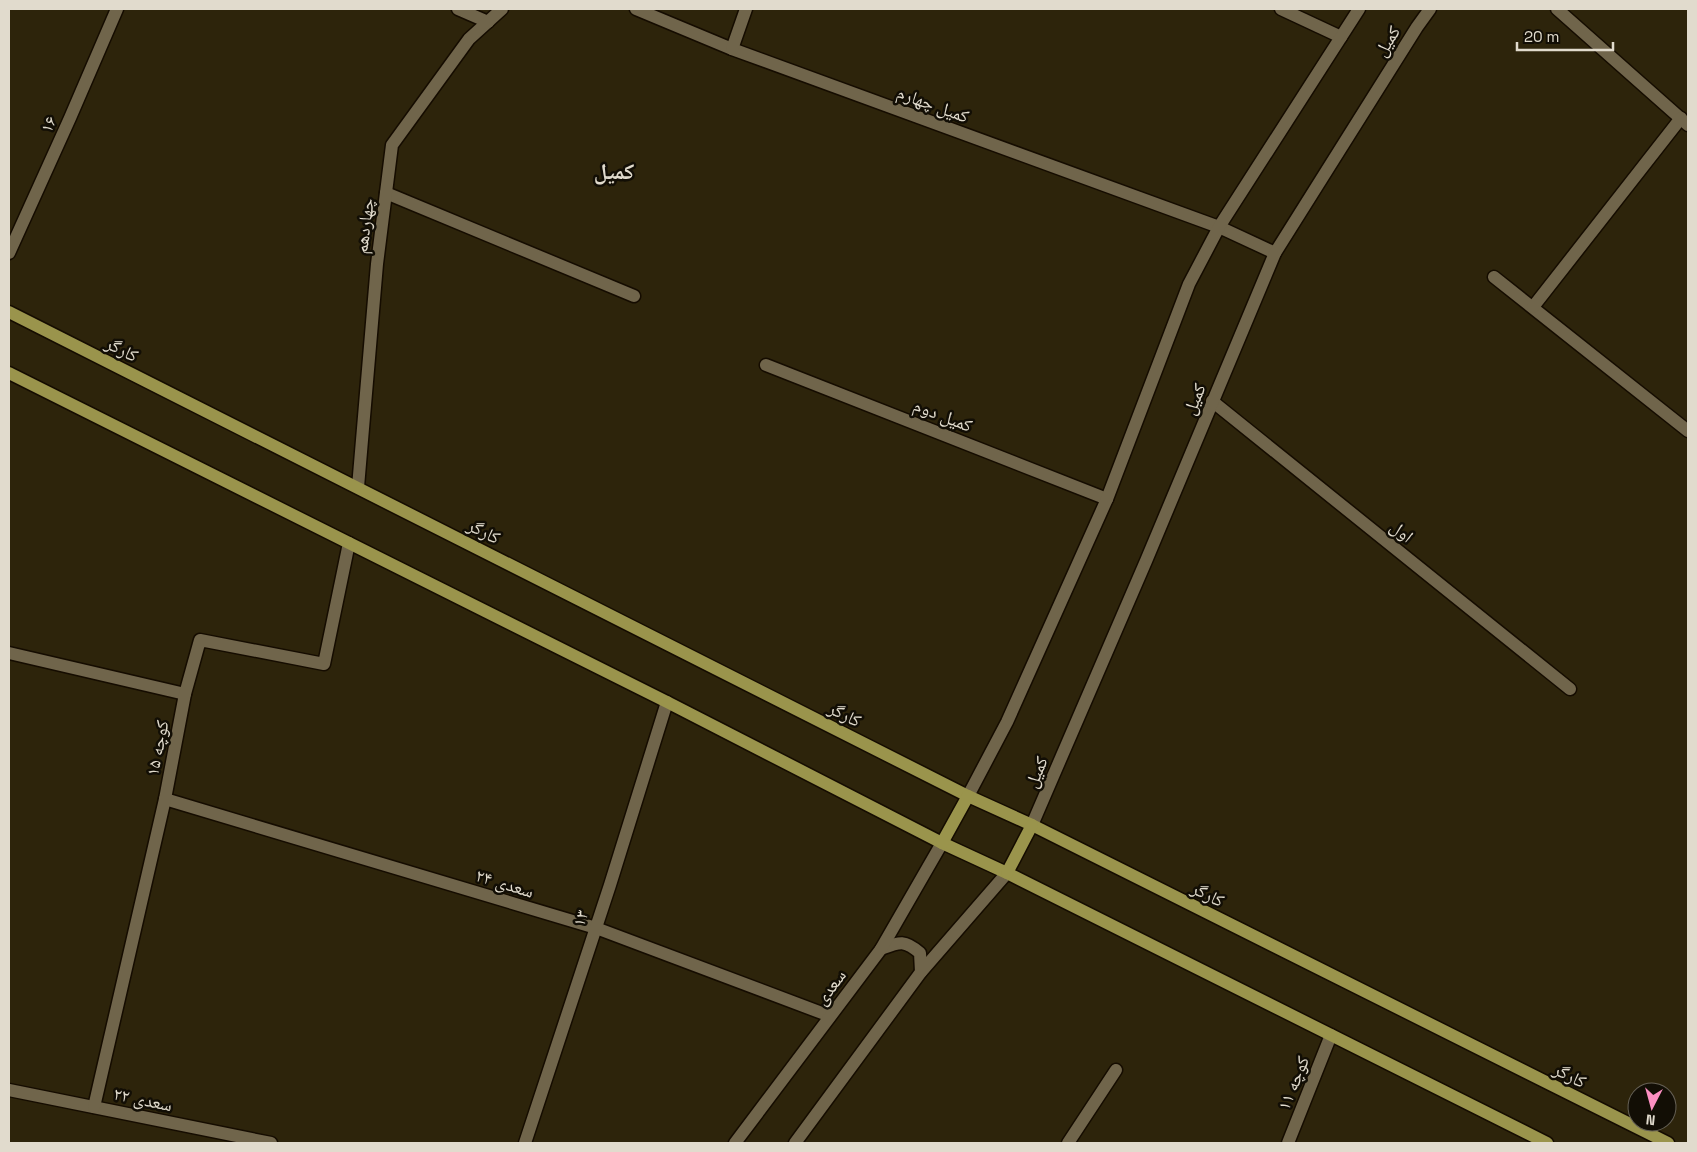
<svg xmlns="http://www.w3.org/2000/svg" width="1697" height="1152" font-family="'Space Grotesk','Noto Naskh Arabic',sans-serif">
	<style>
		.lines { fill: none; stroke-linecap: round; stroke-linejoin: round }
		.minor-casing { stroke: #150c00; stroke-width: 15 }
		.major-casing { stroke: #150c00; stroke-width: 15 }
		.minor { stroke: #70654b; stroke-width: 12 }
		.major { stroke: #9a944c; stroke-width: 12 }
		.labels { text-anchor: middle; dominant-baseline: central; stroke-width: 5; stroke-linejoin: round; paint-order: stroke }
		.street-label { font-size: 18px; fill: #e1dbcd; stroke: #120e05 }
		.district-label { font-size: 22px; font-weight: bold; fill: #e1dbcd; stroke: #120e05 }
	</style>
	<rect width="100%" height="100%" fill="#2d240b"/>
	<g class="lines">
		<g class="minor-casing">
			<g id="minor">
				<path d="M 458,9 L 488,22"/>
				<path d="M 636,9 L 732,49 L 1219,227 L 1275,253"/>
				<path d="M 1281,9 L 1341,37"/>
				<path d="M 1557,9 L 1688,125"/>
				<path d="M 732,49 L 746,9"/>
				<path d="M 386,193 L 634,296"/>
				<path d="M 9,253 L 70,118 L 117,9"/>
				<path d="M 1494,277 L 1688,431"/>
				<path d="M 1533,307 L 1681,118"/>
				<path d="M 766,365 L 1107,499"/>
				<path d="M 1212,401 L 1570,689"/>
				<path d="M 358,487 L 377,264 L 392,145 L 469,39 L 502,9"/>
				<path d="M 9,653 L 185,694"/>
				<path d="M 968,796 L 1007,722 L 1107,499 L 1189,284 L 1219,227 L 1359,9"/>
				<path d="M 165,799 L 596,928 L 830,1016"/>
				<path d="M 1032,825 L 1146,561 L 1275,253 L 1417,27 L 1430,9"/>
				<path d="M 881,949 C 899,942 904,939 920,953 L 921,972"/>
				<path d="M 9,1090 L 271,1143"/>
				<path d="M 94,1107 L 165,799 L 185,694 L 200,640 L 324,664 L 349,543"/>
				<path d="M 525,1143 L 610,885 L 667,702"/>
				<path d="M 735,1143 L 881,949 L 942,843"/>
				<path d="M 795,1143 L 921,972 L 1007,873"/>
				<path d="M 1068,1143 L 1116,1070"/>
				<path d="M 1288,1143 L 1331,1035"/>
			</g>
		</g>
		<g class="major-casing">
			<g id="major">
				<path d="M 9,312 L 968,796 L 1032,825 L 1668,1143"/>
				<path d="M 9,373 L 667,702 L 942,843 L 1007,873 L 1547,1143"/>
				<path d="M 942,843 L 968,796"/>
				<path d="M 1007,873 L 1032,825"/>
			</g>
		</g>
		<use href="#minor" class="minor"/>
		<use href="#major" class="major"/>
	</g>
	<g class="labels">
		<g class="street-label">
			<text transform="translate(1387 41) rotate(-58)">کمیل</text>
			<text transform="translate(933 104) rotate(20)">کمیل چهارم</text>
			<text transform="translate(48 124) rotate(-66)">۱۶</text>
			<text transform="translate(364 226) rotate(-83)">چهاردهم</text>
			<text transform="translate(122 349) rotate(27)">کارگر</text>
			<text transform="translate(1194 399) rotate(-67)">کمیل</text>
			<text transform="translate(943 415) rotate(21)">کمیل دوم</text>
			<text transform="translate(484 531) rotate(27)">کارگر</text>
			<text transform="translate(1402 531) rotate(39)">اول</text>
			<text transform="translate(845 714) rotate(27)">کارگر</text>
			<text transform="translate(157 748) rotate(-79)">کوچه ۱۵</text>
			<text transform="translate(1036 772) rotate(-67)">کمیل</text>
			<text transform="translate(505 883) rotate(17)">سعدی ۲۴</text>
			<text transform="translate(1208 894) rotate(27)">کارگر</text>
			<text transform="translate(580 918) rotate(-72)">۱۳</text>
			<text transform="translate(830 987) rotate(-53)">سعدی</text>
			<text transform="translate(1570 1075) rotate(27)">کارگر</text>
			<text transform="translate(1293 1083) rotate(-68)">کوچه ۱۱</text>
			<text transform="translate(143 1099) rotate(12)">سعدی ۲۲</text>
		</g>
		<g class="district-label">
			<text x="614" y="171">کمیل</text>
		</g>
	</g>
	<rect width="1697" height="1152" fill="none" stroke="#e1dbcd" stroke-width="20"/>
	<g transform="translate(1652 1107) rotate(186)"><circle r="24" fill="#120e05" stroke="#656055"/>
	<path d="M0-4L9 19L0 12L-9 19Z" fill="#fc8fc2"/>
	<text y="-8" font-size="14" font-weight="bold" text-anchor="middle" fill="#e1dbcd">N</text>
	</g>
	<path d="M1517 42v8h96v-8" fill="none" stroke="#e1dbcd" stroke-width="2.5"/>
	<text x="1524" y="42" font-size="15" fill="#e1dbcd" stroke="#120e05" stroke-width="4" paint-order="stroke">20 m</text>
</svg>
